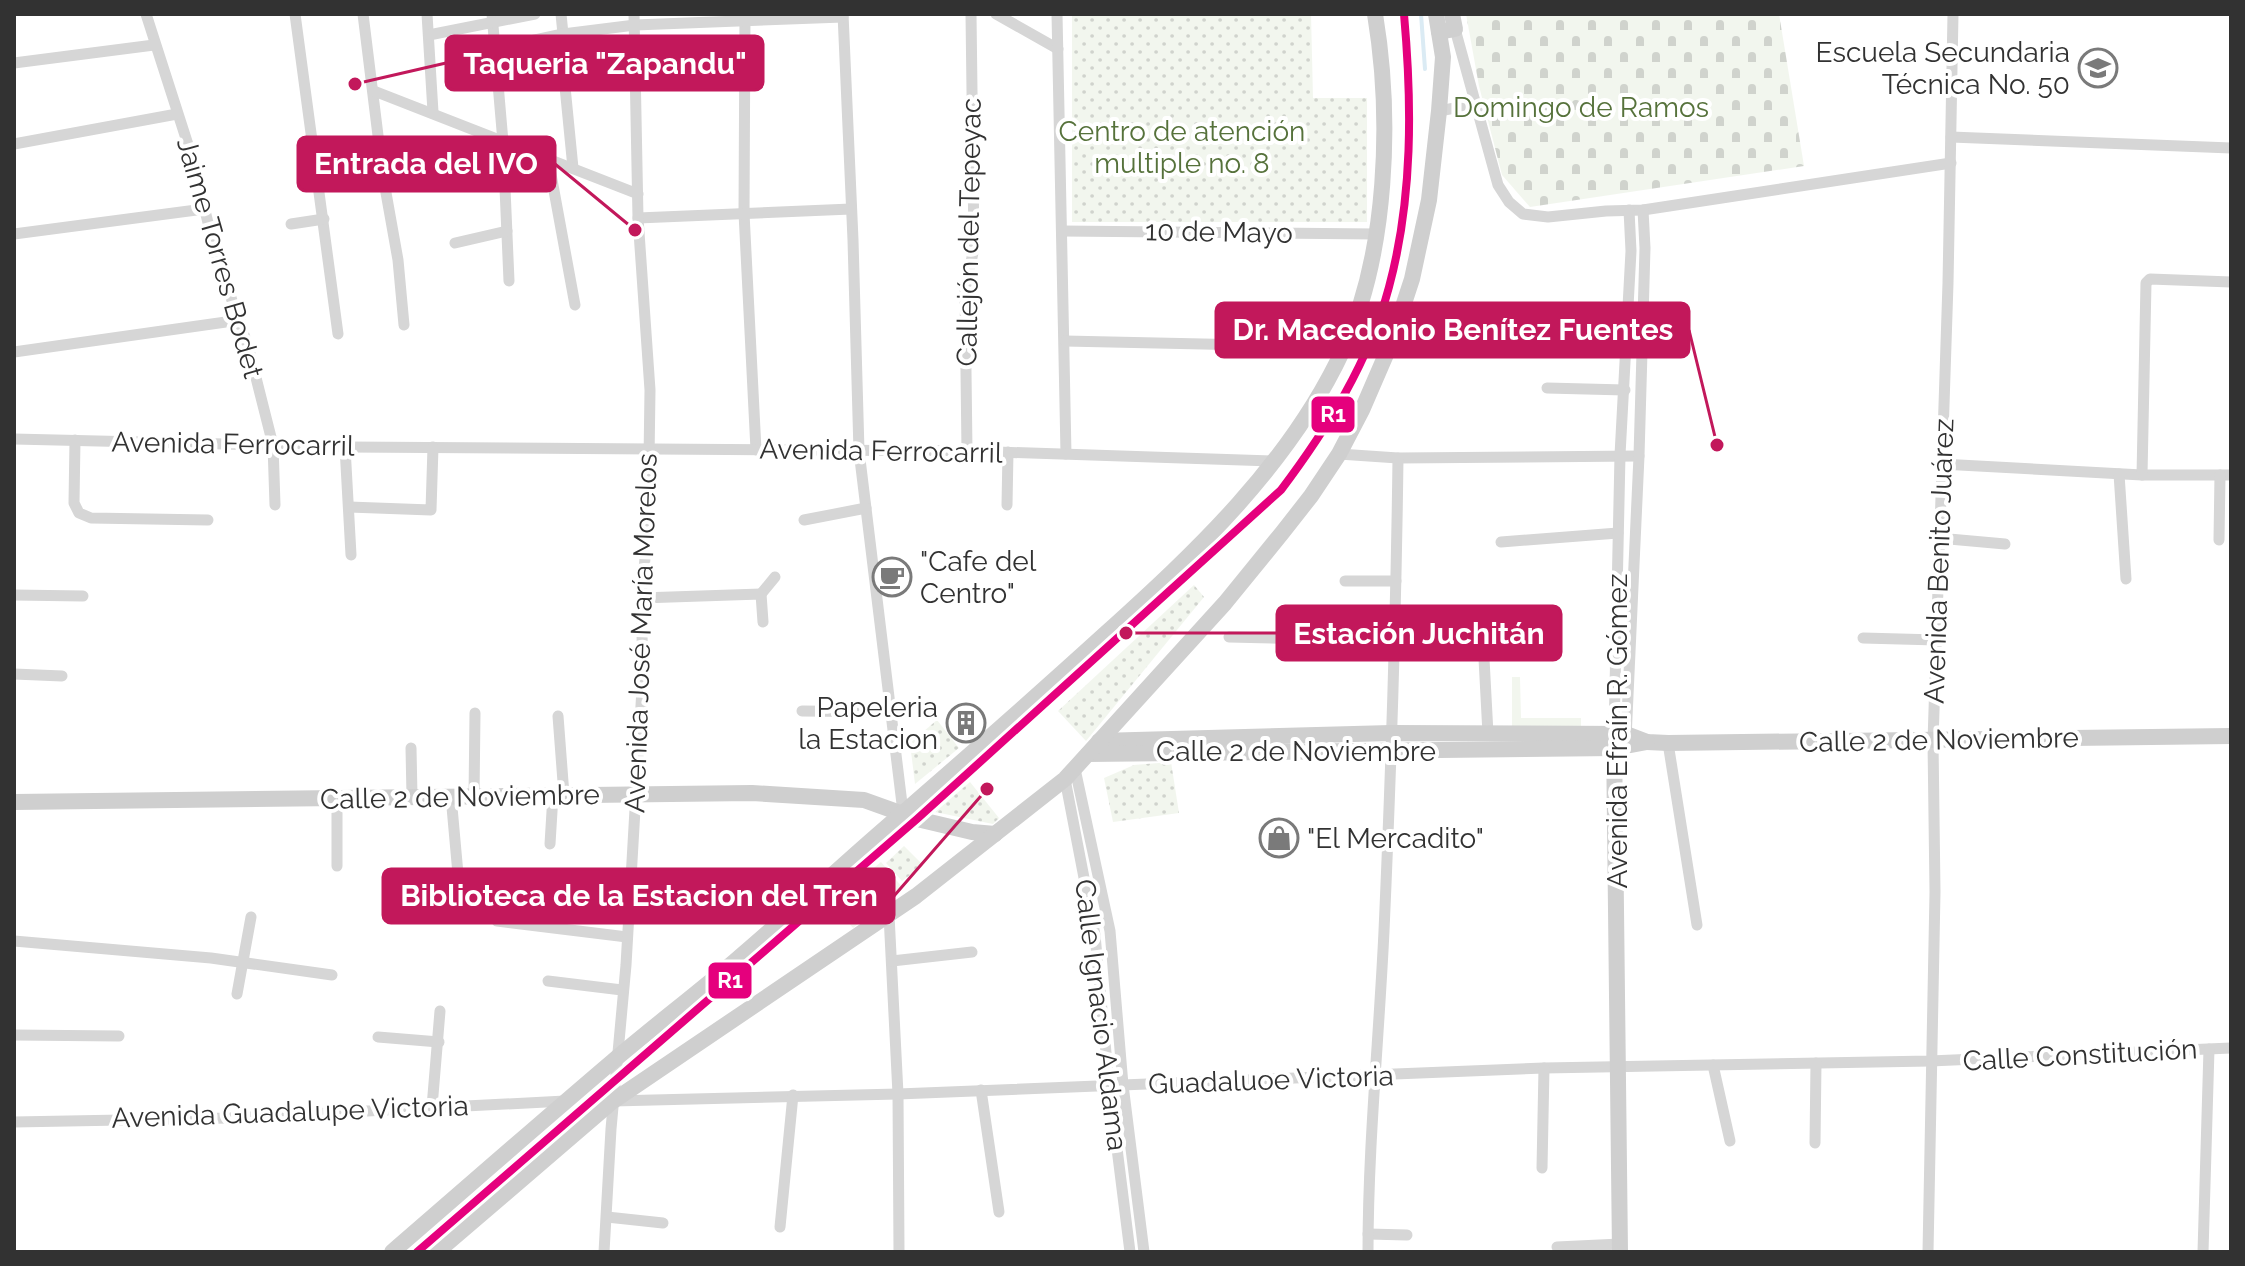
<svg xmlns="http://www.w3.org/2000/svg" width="2245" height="1266" font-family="Raleway,sans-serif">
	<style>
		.grass { fill: #f2f6ee }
		.cemetery { fill: url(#cemetery-stones) }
		.park { fill: url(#park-dots) }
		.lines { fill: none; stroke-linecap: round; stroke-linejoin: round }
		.stream { stroke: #dbebf4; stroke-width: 4 }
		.street { stroke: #d6d6d6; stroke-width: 11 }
		.secondary { stroke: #cfcfcf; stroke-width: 16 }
		.rail-1-casing { stroke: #fff; stroke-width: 14 }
		.rail-1 { stroke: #e5007d; stroke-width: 8 }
		.labels { text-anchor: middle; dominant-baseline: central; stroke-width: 8; stroke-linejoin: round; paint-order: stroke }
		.poi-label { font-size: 28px; fill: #323232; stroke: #fff; text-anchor: end }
		.park-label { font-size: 28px; fill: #56723b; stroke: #fff }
		.street-label { font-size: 28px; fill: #323232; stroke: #fff }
		.leader { fill: none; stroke: #c2185b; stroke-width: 3 }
		.callout-dot { fill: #c2185b; stroke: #fff; stroke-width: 3 }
		.callout { fill: #c2185b; stroke: #c2185b; stroke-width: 3 }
		.callout-label { font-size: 30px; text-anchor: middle; font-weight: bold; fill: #fff }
		.line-badge { stroke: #fff; stroke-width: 3 }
		.badge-label { font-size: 22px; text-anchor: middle; font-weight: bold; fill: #fff }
	</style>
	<defs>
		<pattern id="cemetery-stones" width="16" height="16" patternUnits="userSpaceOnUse" patternTransform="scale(2)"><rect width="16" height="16" fill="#f2f6ee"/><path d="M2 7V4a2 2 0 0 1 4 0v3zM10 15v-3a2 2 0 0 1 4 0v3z" fill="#d0d3cd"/></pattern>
		<pattern id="park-dots" width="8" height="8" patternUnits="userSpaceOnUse" patternTransform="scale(2)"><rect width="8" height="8" fill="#f2f6ee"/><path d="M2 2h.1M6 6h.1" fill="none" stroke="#d0d3cd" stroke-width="1.8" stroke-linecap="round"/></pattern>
	</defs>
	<rect width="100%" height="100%" fill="#fff"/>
	<g class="grass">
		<path d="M 1512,677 L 1520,677 L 1521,718 L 1581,718 L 1581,727 L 1512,726 Z"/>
		<path d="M 881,862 L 902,887 L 853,928 L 832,903 Z"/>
	</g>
	<path class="cemetery" d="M 1466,14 L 1779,14 L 1804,166 L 1530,207 L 1502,175 L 1479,86 Z"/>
	<g class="park">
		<path d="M 1072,14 L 1311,14 L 1313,98 L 1367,98 L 1367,222 L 1072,222 Z"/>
		<path d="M 1194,585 L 1204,597 L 1086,741 L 1058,711 Z"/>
		<path d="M 937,720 L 959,748 L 915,784 L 910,743 Z"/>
		<path d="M 1171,762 L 1179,813 L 1113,822 L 1104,778 L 1134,765 Z"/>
		<path d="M 970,782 L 999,818 L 993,824 L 935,812 Z"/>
		<path d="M 904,846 L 923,865 L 902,881 L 886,863 Z"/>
	</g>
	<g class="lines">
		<path class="stream" d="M 1421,14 L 1425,69"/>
		<g class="street">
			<path d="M 146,14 L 191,154 L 216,255 L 248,346 L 273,445 L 275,505"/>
			<path d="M 295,14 L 338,334"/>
			<path d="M 363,14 L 383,176 L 398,260 L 404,325"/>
			<path d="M 427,14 L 433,112"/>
			<path d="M 492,14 L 503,142 L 509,281"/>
			<path d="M 561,14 L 563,34"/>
			<path d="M 745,14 L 744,213 L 756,450"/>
			<path d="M 843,14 L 853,240 L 859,451 L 903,812"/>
			<path d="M 996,14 L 1058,49"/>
			<path d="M 1057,14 L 1066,454"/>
			<path d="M 1455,29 L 1498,185 L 1509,202 L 1523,214 L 1548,217 L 1606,211 L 1643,210 L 1951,163"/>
			<path d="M 429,35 L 535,14"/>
			<path d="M 560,36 L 573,168"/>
			<path d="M 497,48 L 563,34 L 635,25 L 843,17"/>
			<path d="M 14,63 L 154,45"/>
			<path d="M 374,91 L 638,194"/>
			<path d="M 1439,111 L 1476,104"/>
			<path d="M 1951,137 L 2231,148"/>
			<path d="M 14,144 L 177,114"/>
			<path d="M 548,158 L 575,305"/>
			<path d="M 638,218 L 851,209"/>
			<path d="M 291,224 L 324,219"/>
			<path d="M 1062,231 L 1377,234"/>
			<path d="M 14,234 L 204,209"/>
			<path d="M 455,243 L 507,231"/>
			<path d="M 1065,341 L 1344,347"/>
			<path d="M 14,352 L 240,320"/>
			<path d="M 1547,388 L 1625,390"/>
			<path d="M 14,439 L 345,447 L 967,451 L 1275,461"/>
			<path d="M 75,440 L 74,503 L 79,513 L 91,518 L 208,520"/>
			<path d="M 345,447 L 351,555"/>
			<path d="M 967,451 L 965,293 C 966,275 972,264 974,246 L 971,14"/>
			<path d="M 1339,454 L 1398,458 L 1639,456"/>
			<path d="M 1941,464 L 2142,475 L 2231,475"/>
			<path d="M 2119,474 L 2126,579"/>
			<path d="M 2142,475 L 2146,283 L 2150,279 L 2231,282"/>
			<path d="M 1007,505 L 1008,452"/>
			<path d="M 349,507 L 431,510 L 433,447"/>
			<path d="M 804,520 L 866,508"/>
			<path d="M 1938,538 L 2005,544"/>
			<path d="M 2219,540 L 2220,475"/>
			<path d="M 1501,542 L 1618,533"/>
			<path d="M 1345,581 L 1396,581"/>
			<path d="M 761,594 L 775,577"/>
			<path d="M 14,595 L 83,596"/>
			<path d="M 641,598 L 761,594 L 763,622"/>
			<path d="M 1482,621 L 1488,734"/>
			<path d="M 1229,637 L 1395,641"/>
			<path d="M 1863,638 L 1937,640"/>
			<path d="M 14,674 L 62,676"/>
			<path d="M 802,711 L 892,712"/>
			<path d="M 558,716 L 564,795"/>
			<path d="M 1614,734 L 1620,455 L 1631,251 L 1629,210"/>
			<path d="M 1626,739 L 1639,456 L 1645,248 L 1643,210"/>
			<path d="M 1668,743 L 1697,925"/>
			<path d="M 411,748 L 412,796"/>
			<path d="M 1075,769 L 1110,931 L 1123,1085 L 1144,1252"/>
			<path d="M 1065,779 L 1095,935 L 1109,1085 L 1130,1252"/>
			<path d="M 474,797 L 475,713"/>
			<path d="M 550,844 L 553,795"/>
			<path d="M 337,866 L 337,799"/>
			<path d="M 439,875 L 458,874 L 451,796"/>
			<path d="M 889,915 L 898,1094 L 899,1252"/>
			<path d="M 497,921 L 627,937"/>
			<path d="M 14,941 L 211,958 L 332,975"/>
			<path d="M 892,961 L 972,952"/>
			<path d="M 548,981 L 622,990"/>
			<path d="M 237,994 L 251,917"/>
			<path d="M 14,1035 L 119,1036"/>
			<path d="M 378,1037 L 439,1042"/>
			<path d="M 1713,1065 L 1730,1141"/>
			<path d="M 981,1090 L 999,1212"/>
			<path d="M 613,1101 L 898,1094 L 1544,1068 L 1930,1061 L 2231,1048"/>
			<path d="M 432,1107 L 440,1011"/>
			<path d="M 14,1122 L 230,1118 L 565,1101"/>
			<path d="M 1815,1143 L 1816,1063"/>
			<path d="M 1542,1168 L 1544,1068"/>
			<path d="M 607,1217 L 663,1223"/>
			<path d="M 780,1227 L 793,1095"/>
			<path d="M 1368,1234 L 1407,1235"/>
			<path d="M 1557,1247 L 1620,1244"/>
			<path d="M 604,1252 L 611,1129 L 626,965 L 643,671 L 641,598 L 648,529 L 650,390 L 638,218 L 634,14"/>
			<path d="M 1368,1252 C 1368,1145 1379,1038 1384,931 C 1391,773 1396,616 1398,458"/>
			<path d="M 1928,1252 L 1935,892 L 1933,741 L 1948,283 L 1953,14"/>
			<path d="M 2203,1252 L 2209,1049"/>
		</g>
		<g class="secondary">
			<path d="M 1439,32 L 1455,29 L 1452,14"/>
			<path d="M 1614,738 L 1620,1252"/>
			<path d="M 1099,741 L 1391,733 L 1626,734 L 1647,742 L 1668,743 L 2231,736"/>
			<path d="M 1088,754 L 1615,748 L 1647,742"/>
			<path d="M 14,802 L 752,793 L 864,800 L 917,819 L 972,832 L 995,834"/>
			<path d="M 392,1252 C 466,1188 539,1124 613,1061 C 653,1027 695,995 735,961 C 793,912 847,860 904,812 C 971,754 1038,695 1104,635 C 1196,552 1290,464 1343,350 C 1388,253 1392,117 1375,14"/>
			<path d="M 437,1252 L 613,1101 L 916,896 L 1065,779 L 1225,603 L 1282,533 L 1311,496 L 1339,454 L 1362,410 L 1391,343 L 1412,279 L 1429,200 L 1439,111 L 1443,57 L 1436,14"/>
		</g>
		<g class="rail-1-casing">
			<path id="rail-1" d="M 417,1252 L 917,819 L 1281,490 C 1327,429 1369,362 1389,287 C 1413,198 1412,104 1404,14"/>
		</g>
		<use href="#rail-1" class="rail-1"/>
	</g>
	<defs>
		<g id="school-ring" transform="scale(2)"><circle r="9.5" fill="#fff" stroke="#7a7a7a" stroke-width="1.5"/><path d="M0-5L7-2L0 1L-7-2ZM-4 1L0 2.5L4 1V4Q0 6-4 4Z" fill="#7a7a7a"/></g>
		<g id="cafe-ring" transform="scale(2)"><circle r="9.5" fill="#fff" stroke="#7a7a7a" stroke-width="1.5"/><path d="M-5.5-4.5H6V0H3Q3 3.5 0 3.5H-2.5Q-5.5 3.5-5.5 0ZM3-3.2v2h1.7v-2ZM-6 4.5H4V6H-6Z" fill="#7a7a7a"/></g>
		<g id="building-ring" transform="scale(2)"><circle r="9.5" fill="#fff" stroke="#7a7a7a" stroke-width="1.5"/><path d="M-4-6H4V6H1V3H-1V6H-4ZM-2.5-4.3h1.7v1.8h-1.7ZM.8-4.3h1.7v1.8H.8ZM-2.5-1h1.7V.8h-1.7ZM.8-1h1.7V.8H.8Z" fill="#7a7a7a"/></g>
		<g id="shop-ring" transform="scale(2)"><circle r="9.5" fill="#fff" stroke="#7a7a7a" stroke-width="1.5"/><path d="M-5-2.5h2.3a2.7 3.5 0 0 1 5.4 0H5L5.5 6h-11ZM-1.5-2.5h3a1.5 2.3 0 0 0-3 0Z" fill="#7a7a7a"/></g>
	</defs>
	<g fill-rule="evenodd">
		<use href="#school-ring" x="2098" y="68"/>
		<use href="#cafe-ring" x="892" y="577"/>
		<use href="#building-ring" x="966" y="723"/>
		<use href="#shop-ring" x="1279" y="838"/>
	</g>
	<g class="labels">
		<g class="poi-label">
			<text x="2070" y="52">Escuela Secundaria<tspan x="2070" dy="32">Técnica No. 50</tspan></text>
			<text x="920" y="561" text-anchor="start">"Cafe del<tspan x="920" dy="32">Centro"</tspan></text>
			<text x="938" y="707">Papeleria<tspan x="938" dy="32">la Estacion</tspan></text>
			<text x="1307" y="838" text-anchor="start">"El Mercadito"</text>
		</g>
		<g class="park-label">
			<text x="1581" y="107">Domingo de Ramos</text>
			<text x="1182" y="131">Centro de atención<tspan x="1182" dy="32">multiple no. 8</tspan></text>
		</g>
		<g class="street-label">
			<text transform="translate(969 232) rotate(-89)">Callejón del Tepeyac</text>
			<text transform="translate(1219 232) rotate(1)">10 de Mayo</text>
			<text transform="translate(220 258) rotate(74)">Jaime Torres Bodet</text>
			<text transform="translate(233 444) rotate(1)">Avenida Ferrocarril</text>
			<text transform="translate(881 451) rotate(1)">Avenida Ferrocarril</text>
			<text transform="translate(1939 561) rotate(-88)">Avenida Benito Juárez</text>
			<text transform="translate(641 633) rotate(-88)">Avenida José María Morelos</text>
			<text transform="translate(1617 731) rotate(-90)">Avenida Efraín R. Gómez</text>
			<text transform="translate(1939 740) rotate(-1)">Calle 2 de Noviembre</text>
			<text x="1296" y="751">Calle 2 de Noviembre</text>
			<text transform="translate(460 797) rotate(-1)">Calle 2 de Noviembre</text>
			<text transform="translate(1101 1015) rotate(83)">Calle Ignacio Aldama</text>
			<text transform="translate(2080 1055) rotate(-3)">Calle Constitución</text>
			<text transform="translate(1271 1080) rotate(-2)">Guadaluoe Victoria</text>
			<text transform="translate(290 1112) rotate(-2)">Avenida Guadalupe Victoria</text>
		</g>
	</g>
	<path class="leader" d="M355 84L446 63M635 230L555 164M1717 445L1689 330M1126 633L1277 633M987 789L894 896"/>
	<g class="callout-dot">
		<circle cx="355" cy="84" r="8"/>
		<circle cx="635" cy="230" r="8"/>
		<circle cx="1717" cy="445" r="8"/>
		<circle cx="1126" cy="633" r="8"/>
		<circle cx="987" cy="789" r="8"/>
	</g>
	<g class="callout">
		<rect x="446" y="36" width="317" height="54" rx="8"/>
		<rect x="298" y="137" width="257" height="54" rx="8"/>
		<rect x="1216" y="303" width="473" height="54" rx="8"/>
		<rect x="1277" y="606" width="284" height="54" rx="8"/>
		<rect x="383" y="869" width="511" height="54" rx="8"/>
	</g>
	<g class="callout-label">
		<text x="605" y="74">Taqueria "Zapandu"</text>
		<text x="426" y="174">Entrada del IVO</text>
		<text x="1453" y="340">Dr. Macedonio Benítez Fuentes</text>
		<text x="1419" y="644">Estación Juchitán</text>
		<text x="639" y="906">Biblioteca de la Estacion del Tren</text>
	</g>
	<g class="line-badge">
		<rect x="1310" y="395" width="46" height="39" rx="8" fill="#e5007d"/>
		<rect x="707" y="961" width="46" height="39" rx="8" fill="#e5007d"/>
	</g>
	<g class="badge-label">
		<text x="1333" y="422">R1</text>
		<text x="730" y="988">R1</text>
	</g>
	<rect width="2245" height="1266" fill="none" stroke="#323232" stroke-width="32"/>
</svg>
